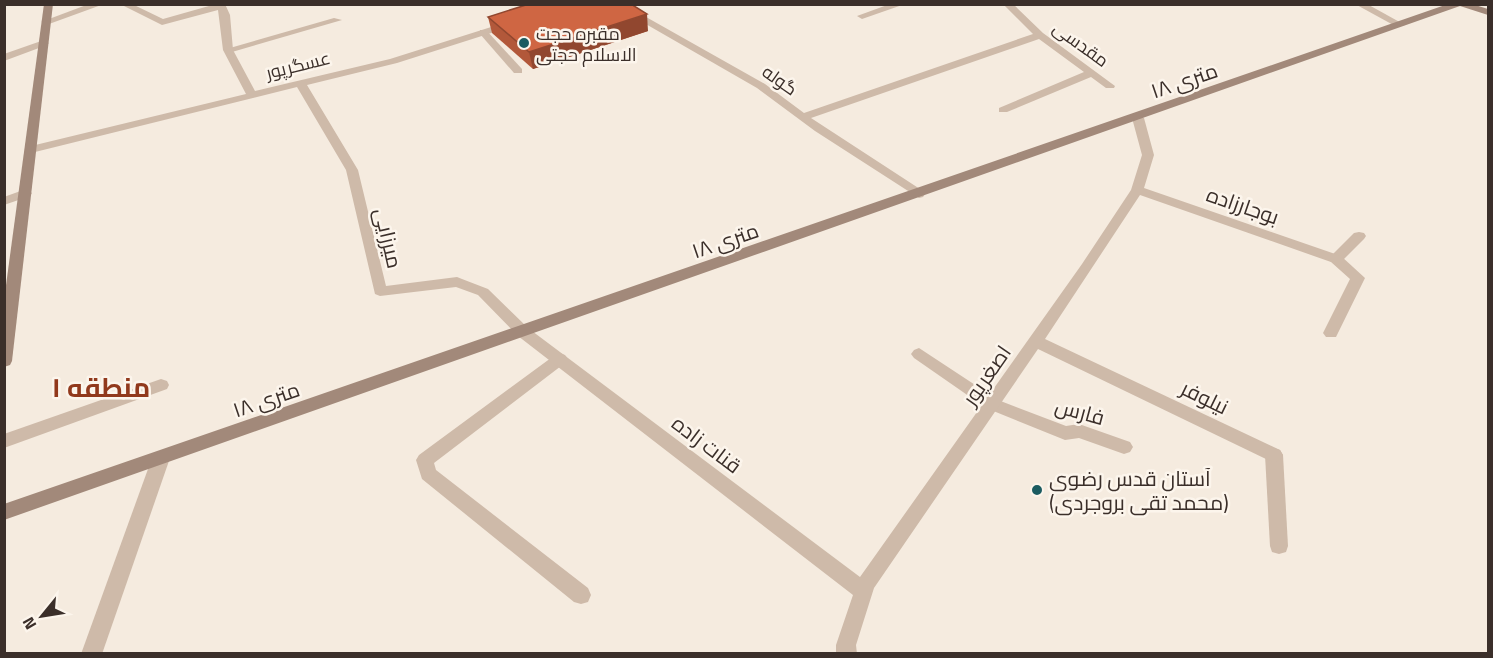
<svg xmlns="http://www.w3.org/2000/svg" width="1493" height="658" font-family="'Titillium Web',Cairo,sans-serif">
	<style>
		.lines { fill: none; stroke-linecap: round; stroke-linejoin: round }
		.lane { fill: #cebaa9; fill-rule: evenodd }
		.street { fill: #cebaa9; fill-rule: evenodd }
		.secondary { fill: #a2897a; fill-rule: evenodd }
		.wall { fill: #b2583a }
		.shaded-wall { fill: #91472f }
		.building { fill: #cf6643; stroke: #91472f; stroke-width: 1.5 }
		.poi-dot { fill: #1b5b60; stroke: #fcf5ec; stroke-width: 2 }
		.labels { text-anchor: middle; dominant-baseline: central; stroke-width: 5; stroke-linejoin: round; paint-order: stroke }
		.far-poi-label { font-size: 18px; fill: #3b2f2a; stroke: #fcf5ec; text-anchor: start }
		.far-street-label { font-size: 18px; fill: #3b2f2a; stroke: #fcf5ec }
		.street-label { font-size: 21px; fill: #3b2f2a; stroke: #fcf5ec }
		.poi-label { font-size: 21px; fill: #3b2f2a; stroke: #fcf5ec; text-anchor: start }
		.district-label { font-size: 27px; font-weight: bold; fill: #91391c; stroke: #fcf5ec }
	</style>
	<rect width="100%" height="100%" fill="#f5ebdf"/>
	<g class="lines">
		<g class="lane">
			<path d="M 334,18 L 342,20 L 232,52 L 223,50 Z"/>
			<path d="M 480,30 L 486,30 L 522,69 L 522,73 L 514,73 L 480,34 Z"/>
			<path d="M 1359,232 L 1364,233 L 1366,236 L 1364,239 L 1341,262 L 1331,262 L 1329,259 L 1331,256 L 1354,233 Z"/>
			<path d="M 919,348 L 998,400 L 1066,426 L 1079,424 L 1130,442 L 1133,447 L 1130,452 L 1124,454 L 1079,438 L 1065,440 L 986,408 L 914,358 L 911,354 L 914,350 Z"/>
			<path d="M 560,353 L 565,355 L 568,359 L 565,363 L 434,463 L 436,470 L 588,588 L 591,595 L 588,602 L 581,604 L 574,602 L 422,479 L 416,460 L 419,455 L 555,355 Z"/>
			<path d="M 1274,448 L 1280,450 L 1283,455 L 1288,546 L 1286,552 L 1279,554 L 1272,552 L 1270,546 L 1265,455 L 1268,450 Z"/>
		</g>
		<g class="street">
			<path d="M 89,4 L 104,4 L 49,24 L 41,22 Z"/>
			<path d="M 120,4 L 132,4 L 163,19 L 216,4 L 225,4 L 230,15 L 233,50 L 255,91 L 390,59 L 507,22 L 513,22 L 513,26 L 397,63 L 307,85 L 358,170 L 386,286 L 457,277 L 462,279 L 488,289 L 528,328 L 860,577 L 1082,264 L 1131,190 L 1142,155 L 1132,118 L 1134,116 L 1138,115 L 1144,118 L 1154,155 L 1144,188 L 1341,256 L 1365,278 L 1336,337 L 1326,337 L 1323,333 L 1350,279 L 1331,262 L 1140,195 L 1045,339 L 1280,450 L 1283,455 L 1280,460 L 1274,462 L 1268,460 L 1038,349 L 874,588 L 856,645 L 857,654 L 836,654 L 836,645 L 853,595 L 518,336 L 478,295 L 456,287 L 380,296 L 375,294 L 346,170 L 297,87 L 31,153 L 27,151 L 27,147 L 246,94 L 223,50 L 218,10 L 162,25 Z"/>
			<path d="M 611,4 L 623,4 L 765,84 L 804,113 L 1033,34 L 1003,4 L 1013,4 L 1043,33 L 1115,86 L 1114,88 L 1106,88 L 1091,77 L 1007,112 L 999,112 L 999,108 L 1084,72 L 1039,39 L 811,118 L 923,191 L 925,194 L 923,197 L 919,198 L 815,131 L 757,88 Z"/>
			<path d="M 890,4 L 905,4 L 862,19 L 857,16 Z"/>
			<path d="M 1355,4 L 1367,4 L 1405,25 L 1397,27 Z"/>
			<path d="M 44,40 L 49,43 L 47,45 L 4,61 L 4,54 Z"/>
			<path d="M 26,189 L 32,193 L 30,196 L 4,205 L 4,197 Z"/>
			<path d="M 161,379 L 167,381 L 169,385 L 167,389 L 4,448 L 4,434 Z"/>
			<path d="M 161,451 L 167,453 L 170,458 L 102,654 L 81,654 L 152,458 L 155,453 Z"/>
		</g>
		<g class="secondary">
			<path d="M 44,4 L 53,4 L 12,361 L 10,365 L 4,367 L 4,300 Z"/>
			<path d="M 1448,4 L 1472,4 L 1488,9 L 1488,15 L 1460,6 L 4,520 L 4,504 Z"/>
		</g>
	</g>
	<path class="wall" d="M 488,17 L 648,31 L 533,69 L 492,33 Z"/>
	<path class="shaded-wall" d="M 647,14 L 648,31 L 533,69 L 529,52 Z"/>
	<path class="building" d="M 529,4 L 631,4 L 647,14 L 529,52 L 488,17 Z"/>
	<g class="poi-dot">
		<circle cx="524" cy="43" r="6"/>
		<circle cx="1037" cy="490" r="6"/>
	</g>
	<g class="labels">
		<g class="far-poi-label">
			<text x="536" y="33">مقبره حجت<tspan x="536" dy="21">الاسلام حجتی</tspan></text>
		</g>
		<g class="far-street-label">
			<text transform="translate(1081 44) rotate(36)">مقدسی</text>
			<text transform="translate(298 65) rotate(-14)">عسگرپور</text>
			<text transform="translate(780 80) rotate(35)">گوله</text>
		</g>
		<g class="street-label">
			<text transform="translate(1184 80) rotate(-19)">۱۸ متری</text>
			<text transform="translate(1243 205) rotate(19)">بوجارزاده</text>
			<text transform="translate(389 238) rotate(77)">میرزایی</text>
			<text transform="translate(725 240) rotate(-19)">۱۸ متری</text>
			<text transform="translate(986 375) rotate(-55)">اصغرپور</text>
			<text transform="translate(1205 397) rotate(26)">نیلوفر</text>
			<text transform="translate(266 399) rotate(-19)">۱۸ متری</text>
			<text transform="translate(1080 411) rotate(15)">فارس</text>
			<text transform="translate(707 444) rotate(37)">قنات زاده</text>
		</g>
		<g class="poi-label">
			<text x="1049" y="478">آستان قدس رضوی<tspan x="1049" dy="24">(محمد تقی بروجردی)</tspan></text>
		</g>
		<g class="district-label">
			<text x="101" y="386">منطقه ۱</text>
		</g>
	</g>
	<rect width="1493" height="658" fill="none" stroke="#3b2f2a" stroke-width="12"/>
	<g transform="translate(42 616) rotate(240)" stroke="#fcf5ec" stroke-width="4.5" paint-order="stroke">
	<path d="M0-4.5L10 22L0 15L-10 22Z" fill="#3b2f2a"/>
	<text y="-9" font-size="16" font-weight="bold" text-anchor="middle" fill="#3b2f2a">N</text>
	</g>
</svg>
